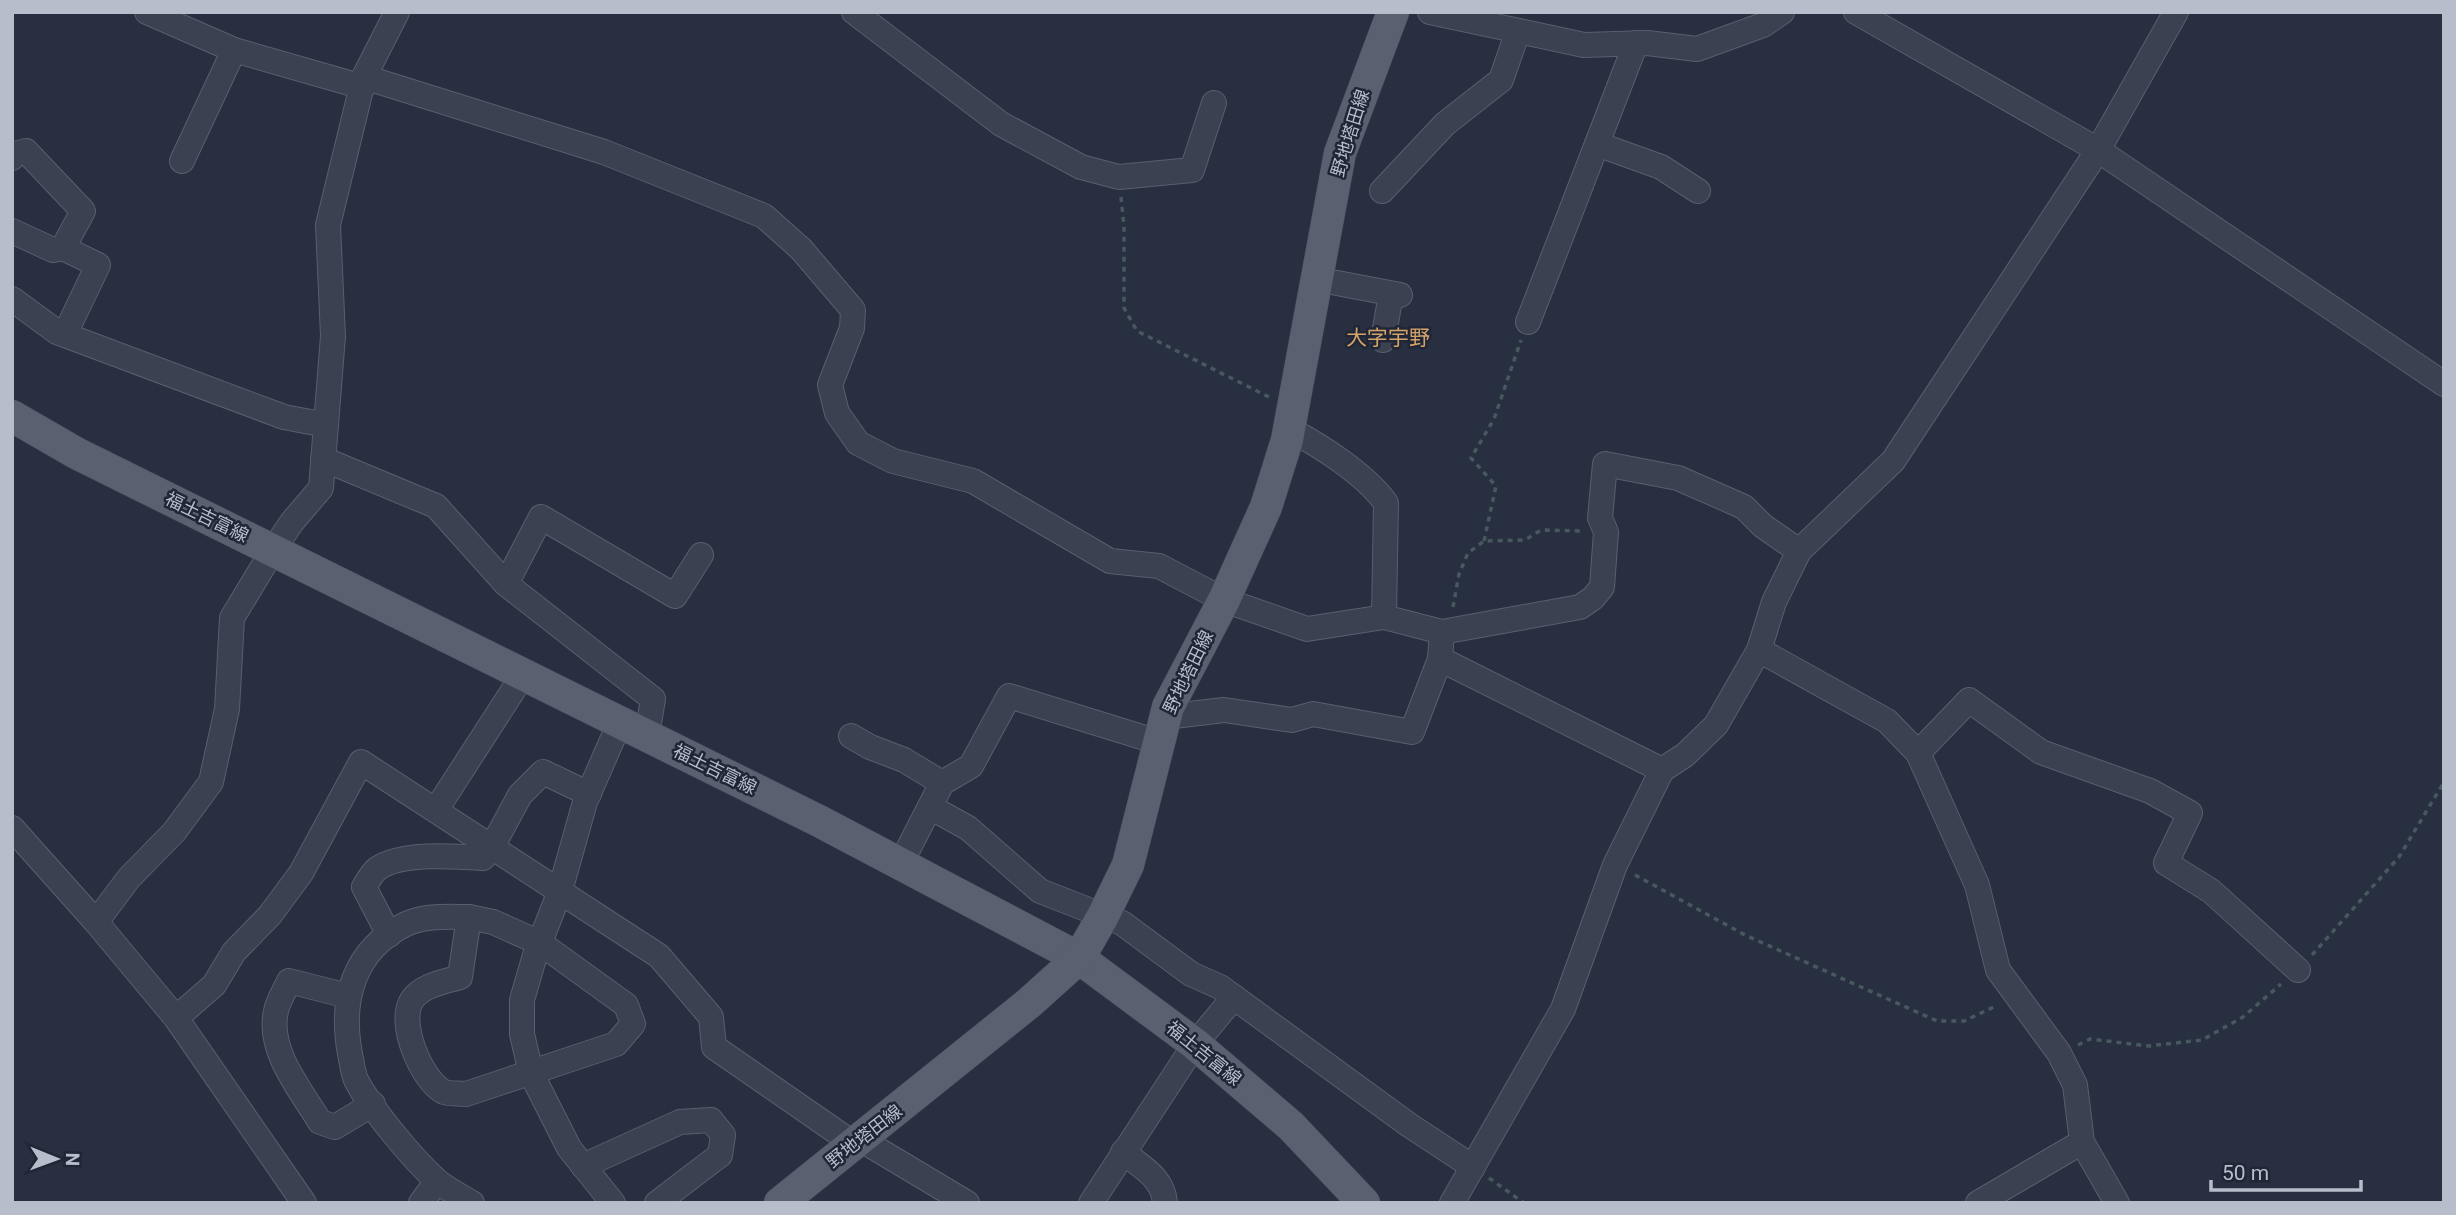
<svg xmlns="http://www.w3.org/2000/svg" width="2456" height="1215" font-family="Roboto,'Noto Sans JP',sans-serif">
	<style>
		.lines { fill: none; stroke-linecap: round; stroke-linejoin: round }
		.minor-casing { stroke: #595f6e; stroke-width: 26 }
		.major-casing { stroke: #454a5a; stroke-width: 33 }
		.path { stroke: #47595e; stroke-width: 3.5; stroke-dasharray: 5 5; stroke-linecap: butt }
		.minor { stroke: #3b4150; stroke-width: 24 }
		.major { stroke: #596070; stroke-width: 32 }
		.labels { text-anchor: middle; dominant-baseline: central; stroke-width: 5; stroke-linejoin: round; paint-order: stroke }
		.street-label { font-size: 18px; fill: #b8bdcb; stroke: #202636 }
		.quarter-label { font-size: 21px; fill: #d3a46a; stroke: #202636 }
	</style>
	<rect width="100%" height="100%" fill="#272f40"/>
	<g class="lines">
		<g class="minor-casing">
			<g id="minor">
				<path d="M 147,12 L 234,50 L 363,87"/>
				<path d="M 854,12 L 1001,124 L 1081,167 L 1119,177 L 1192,170 L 1214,103"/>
				<path d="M 1430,12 L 1584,45 L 1647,43 L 1697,49 L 1763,25 L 1782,12"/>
				<path d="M 1856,12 L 2098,150 L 2444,384"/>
				<path d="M 364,77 L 604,152 L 764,216 L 801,249 L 853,310 L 852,328 L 830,385 L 837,413 L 858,443 L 893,461 L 973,481 L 1110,561 L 1159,566 L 1224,600 L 1307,629 L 1384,617 L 1442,632 L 1440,659 L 1662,770"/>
				<path d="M 1597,144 L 1661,167 L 1698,191"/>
				<path d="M 12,158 L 14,154 L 26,151 L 83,211 L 63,248 L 53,250 L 12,231"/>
				<path d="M 182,161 L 234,50"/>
				<path d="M 1382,191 L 1445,124 L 1501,80 L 1518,31"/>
				<path d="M 63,248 L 98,265 L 65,334"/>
				<path d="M 1316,279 L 1400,295"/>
				<path d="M 12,299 L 57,332 L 284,417 L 326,425"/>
				<path d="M 1528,322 L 1636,43"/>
				<path d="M 1383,340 L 1391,294"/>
				<path d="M 1289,429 C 1321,446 1365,474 1386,503 L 1384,617"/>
				<path d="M 323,459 L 436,506 L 506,584"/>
				<path d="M 1442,632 L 1580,607 L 1593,598 L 1602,587 L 1606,532 L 1600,518 L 1605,464 L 1678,478 L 1744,507 L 1763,526 L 1799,551"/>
				<path d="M 1759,650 L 1887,721 L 1918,753 L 1977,885 L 1998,970 L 2059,1053 L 2075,1085 L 2082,1142 L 2117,1203"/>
				<path d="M 1165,717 L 1224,710 L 1292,720 L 1313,714 L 1412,732 L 1440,659"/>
				<path d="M 647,735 L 653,699 L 506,584 L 541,517 L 675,596 L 701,555"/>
				<path d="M 851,736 L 870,747 L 904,760 L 942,783"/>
				<path d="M 1918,753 L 1969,700 L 2041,752 L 2150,791 L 2190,813 L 2166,863 L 2211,891 L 2298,970"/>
				<path d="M 930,807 L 968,828 L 1040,891 L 1122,923 L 1191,974 L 1220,987 L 1409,1125 L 1473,1167"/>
				<path d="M 436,810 L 523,675"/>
				<path d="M 12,828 L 96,922 L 176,1018 L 304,1203"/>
				<path d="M 900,865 L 942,783 L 971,766 L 1009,696 L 1158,742"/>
				<path d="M 469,917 L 493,922 L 540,943 L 626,1005 L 633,1024 L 616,1044 L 466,1094 C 459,1093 450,1094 444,1092 C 422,1081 397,1023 412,1000 C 422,985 444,982 460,977 Z"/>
				<path d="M 469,917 C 449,917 425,915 406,924 C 353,950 340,1000 350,1054 C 352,1063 353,1073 356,1080 C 371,1109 412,1158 436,1180 C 446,1189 461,1196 472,1203"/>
				<path d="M 96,922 L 129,878 L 174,832 L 211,782 L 227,709 L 232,618 L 273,550 L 292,522 L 321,488 L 333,336 L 328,225 L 364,77 L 397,12"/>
				<path d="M 389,935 L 364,887 C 367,882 372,873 377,869 C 400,852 455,856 483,858 L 492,847 L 520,795 L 543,772 L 589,794"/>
				<path d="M 348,996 L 289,981 C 285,990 278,1001 276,1011 C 267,1051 301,1090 320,1122 L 335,1127 L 373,1104"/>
				<path d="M 176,1018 L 214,985 L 234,952 L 270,915 L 301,873 L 361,762 L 659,956 L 711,1017 L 714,1047 L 854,1144"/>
				<path d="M 860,1139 L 967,1203"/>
				<path d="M 1123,1152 C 1141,1167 1163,1177 1165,1203"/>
				<path d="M 583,1166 L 680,1122 L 711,1120 L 723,1135 L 720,1155 L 657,1203"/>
				<path d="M 421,1203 L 437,1181"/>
				<path d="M 613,1203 L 569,1148 L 531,1073 L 522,1034 L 522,1000 L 535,955 L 560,891 L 585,802 L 620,722"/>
				<path d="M 1091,1203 L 1195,1044 L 1234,997"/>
				<path d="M 1452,1203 L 1563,1009 L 1615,865 L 1662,770 L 1685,755 L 1716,725 L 1759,650 L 1774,602 L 1799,551 L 1893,461 L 2098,150 L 2176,12"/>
				<path d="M 1978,1203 L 2082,1142"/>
			</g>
		</g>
		<g class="major-casing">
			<g id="major">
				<path d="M 12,416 L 76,453 L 819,821 L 1079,958 L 1195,1044 L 1291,1126 L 1364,1203"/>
				<path d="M 780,1203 L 1029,1003 L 1079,958 L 1103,916 L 1128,865 L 1168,707 L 1224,600 L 1266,507 L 1287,440 L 1340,153 L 1393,12"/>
			</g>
		</g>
		<g class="path">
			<path d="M 1121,197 L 1124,227 L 1124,308 L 1137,331 L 1269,397"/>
			<path d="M 1484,541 L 1496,486 L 1471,458 L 1494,419 L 1521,340"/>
			<path d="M 1453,607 L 1459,574 L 1468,553 L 1484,541 L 1525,540 L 1541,530 L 1582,531"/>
			<path d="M 1635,875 L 1745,935 L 1937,1021 L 1964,1021 L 1996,1006"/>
			<path d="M 2312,955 L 2399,857 L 2444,782"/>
			<path d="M 2078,1045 L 2090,1039 L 2148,1046 L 2202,1040 L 2243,1017 L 2281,984"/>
			<path d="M 1489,1178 L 1524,1203"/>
		</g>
		<use href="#minor" class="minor"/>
		<use href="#major" class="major"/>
	</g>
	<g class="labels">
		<g class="street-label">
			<text transform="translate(1350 133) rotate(-73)">野地塔田線</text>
			<text transform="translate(207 517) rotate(26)">福土吉富線</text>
			<text transform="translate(1188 672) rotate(-64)">野地塔田線</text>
			<text transform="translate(715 769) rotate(26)">福土吉富線</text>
			<text transform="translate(1204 1053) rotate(39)">福土吉富線</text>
			<text transform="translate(864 1136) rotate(-38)">野地塔田線</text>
		</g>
		<g class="quarter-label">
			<text x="1388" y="338">大字宇野</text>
		</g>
	</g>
	<rect width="2456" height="1215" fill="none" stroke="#b8bdcb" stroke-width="28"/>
	<g transform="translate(56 1159) rotate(91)" stroke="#202636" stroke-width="5" paint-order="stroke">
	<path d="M0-5L12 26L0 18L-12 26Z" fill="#b8bdcb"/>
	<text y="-10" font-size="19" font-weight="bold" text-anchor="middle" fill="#b8bdcb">N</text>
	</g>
	<path d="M2211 1180v10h150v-10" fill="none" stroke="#b8bdcb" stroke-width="3.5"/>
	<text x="2222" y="1180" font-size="21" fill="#b8bdcb" stroke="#202636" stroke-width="5" paint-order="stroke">50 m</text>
</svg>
